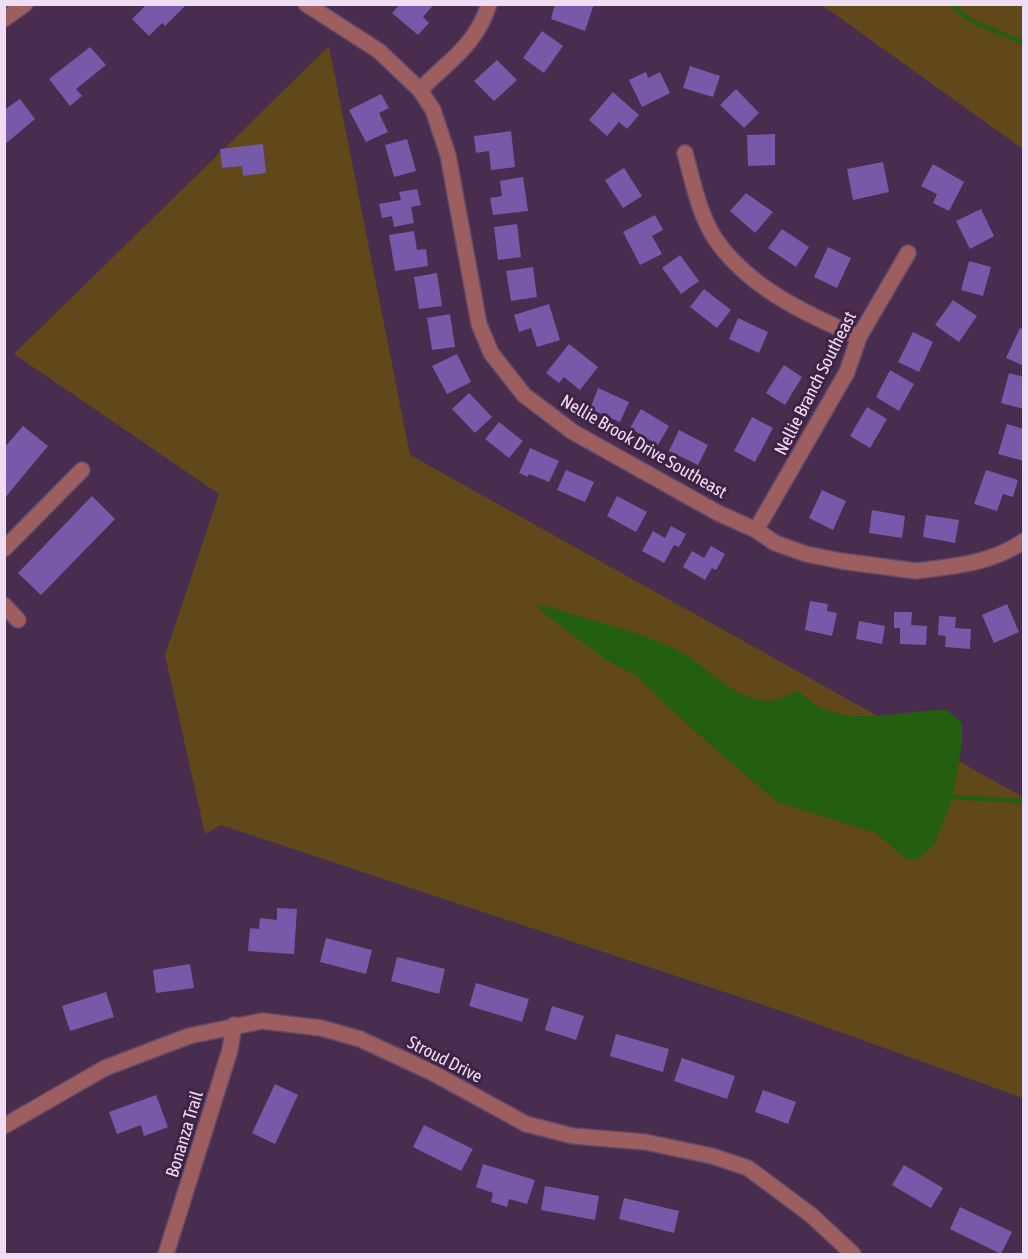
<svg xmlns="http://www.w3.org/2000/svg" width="1028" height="1259" font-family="'Asap Condensed',sans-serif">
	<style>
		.green { fill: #61481a }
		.water { fill: #245e11 }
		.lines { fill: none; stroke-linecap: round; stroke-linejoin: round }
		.stream { stroke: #245e11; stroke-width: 4.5 }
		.building { fill: #7659a8 }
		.street-casing { stroke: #634969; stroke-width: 18 }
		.street { stroke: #9d5e5f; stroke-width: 15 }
		.labels { text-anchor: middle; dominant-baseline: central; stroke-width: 6; stroke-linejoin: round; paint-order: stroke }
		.street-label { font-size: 18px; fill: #eeddf3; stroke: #3e2344 }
	</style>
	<rect width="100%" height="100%" fill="#482d4f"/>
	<g class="green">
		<path d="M 822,5 L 1023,5 L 1023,149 Z"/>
		<path d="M 329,46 L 410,455 L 1023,797 L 1023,1098 L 790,1014 L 221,825 L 205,834 L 165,655 L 219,494 L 14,354 Z"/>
	</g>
	<path class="water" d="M 541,605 C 584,618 631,629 673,648 C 702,661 723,690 755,699 C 771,704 784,698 798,690 C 838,734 896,709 947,710 L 962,723 L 962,742 L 953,797 L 934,845 L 921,857 L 910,860 L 902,856 L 876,833 L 777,802 L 691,728 L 635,675 L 605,659 L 542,612 L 537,606 Z"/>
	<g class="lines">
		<g class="stream">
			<path d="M 951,4 L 970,20 L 1024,43"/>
			<path d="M 953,797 L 1024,801"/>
		</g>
	</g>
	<g class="building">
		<path d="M 147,4 L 187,4 L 165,26 L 162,23 L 149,36 L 132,19 Z"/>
		<path d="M 400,4 L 434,4 L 423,17 L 429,23 L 418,35 L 392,13 Z"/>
		<path d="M 555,4 L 594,4 L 585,31 L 551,19 Z"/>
		<path d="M 542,31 L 563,46 L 544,73 L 523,58 Z"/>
		<path d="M 90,47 L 106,65 L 76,89 L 82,96 L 70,106 L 49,79 Z"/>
		<path d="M 497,60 L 517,80 L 494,101 L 474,81 Z"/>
		<path d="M 690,66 L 720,76 L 713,97 L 683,88 Z"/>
		<path d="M 646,72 L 648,78 L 660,72 L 670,93 L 642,107 L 629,80 Z"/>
		<path d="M 736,89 L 759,113 L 744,128 L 720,105 Z"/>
		<path d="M 613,92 L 639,115 L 627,129 L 619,122 L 607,136 L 589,120 Z"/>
		<path d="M 381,94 L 389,108 L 379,113 L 388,132 L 366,142 L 349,110 Z"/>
		<path d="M 20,99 L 35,119 L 4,145 L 4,110 Z"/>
		<path d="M 511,131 L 515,167 L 491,170 L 489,151 L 476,153 L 474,136 Z"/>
		<path d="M 775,134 L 775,165 L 748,166 L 747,135 Z"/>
		<path d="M 407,139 L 416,171 L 394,177 L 385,145 Z"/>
		<path d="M 263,144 L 266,173 L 243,176 L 242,166 L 222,168 L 220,149 Z"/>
		<path d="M 883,162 L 889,192 L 853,200 L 847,169 Z"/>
		<path d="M 933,164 L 964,182 L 949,211 L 933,203 L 937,194 L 921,186 Z"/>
		<path d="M 624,168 L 642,196 L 623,208 L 605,180 Z"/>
		<path d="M 523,177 L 528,211 L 493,215 L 490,198 L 502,196 L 500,181 Z"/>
		<path d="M 417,189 L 421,205 L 411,207 L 414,223 L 394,227 L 392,216 L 382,218 L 379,204 L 401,200 L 399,192 Z"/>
		<path d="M 746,193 L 773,212 L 755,233 L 730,211 Z"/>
		<path d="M 981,209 L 994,236 L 970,249 L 956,221 Z"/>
		<path d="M 655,215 L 663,230 L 652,236 L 662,254 L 640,265 L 623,232 Z"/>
		<path d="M 517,224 L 521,257 L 498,260 L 494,227 Z"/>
		<path d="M 782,229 L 809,247 L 796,267 L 768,248 Z"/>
		<path d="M 414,231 L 417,250 L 426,249 L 428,266 L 395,271 L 389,235 Z"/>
		<path d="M 828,247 L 851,258 L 837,288 L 814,277 Z"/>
		<path d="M 680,255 L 699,281 L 681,294 L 662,268 Z"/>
		<path d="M 969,261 L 991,267 L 983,296 L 961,290 Z"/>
		<path d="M 533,267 L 537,297 L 511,301 L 506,271 Z"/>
		<path d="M 437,273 L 442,306 L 419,309 L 414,277 Z"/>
		<path d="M 704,289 L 731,310 L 717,328 L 690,307 Z"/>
		<path d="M 953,300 L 977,316 L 959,342 L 935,325 Z"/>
		<path d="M 549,304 L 560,340 L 537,347 L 531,328 L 519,332 L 514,315 Z"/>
		<path d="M 450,314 L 455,347 L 432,350 L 427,318 Z"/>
		<path d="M 738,318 L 768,332 L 759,353 L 729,339 Z"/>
		<path d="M 1020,328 L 1024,330 L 1024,366 L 1006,358 Z"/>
		<path d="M 913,332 L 933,342 L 919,372 L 898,362 Z"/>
		<path d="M 569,344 L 598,367 L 580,390 L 564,377 L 559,383 L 546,373 Z"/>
		<path d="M 457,354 L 471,382 L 447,394 L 432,366 Z"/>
		<path d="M 784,365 L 802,377 L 785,405 L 766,393 Z"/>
		<path d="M 890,370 L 914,384 L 899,411 L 876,397 Z"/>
		<path d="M 1009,373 L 1024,377 L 1024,409 L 1001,403 Z"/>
		<path d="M 598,388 L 629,402 L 620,422 L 590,409 Z"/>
		<path d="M 469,393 L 492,417 L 475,433 L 452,409 Z"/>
		<path d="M 867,407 L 887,419 L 870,448 L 850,436 Z"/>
		<path d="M 641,409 L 669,426 L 658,445 L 630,428 Z"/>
		<path d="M 752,417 L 773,428 L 755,462 L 734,451 Z"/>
		<path d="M 499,422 L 523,441 L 509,458 L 485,439 Z"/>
		<path d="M 1007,424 L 1024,429 L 1024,461 L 998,454 Z"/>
		<path d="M 23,426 L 48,446 L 4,499 L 4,448 Z"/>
		<path d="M 679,430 L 708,445 L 698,465 L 669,451 Z"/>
		<path d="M 530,448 L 559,461 L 549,482 L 529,474 L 528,477 L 519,473 Z"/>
		<path d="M 566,470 L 594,482 L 585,502 L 557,490 Z"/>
		<path d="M 986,470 L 1018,480 L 1013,497 L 1003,494 L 997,511 L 974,504 Z"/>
		<path d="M 822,490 L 846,501 L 833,530 L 809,518 Z"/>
		<path d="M 92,496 L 115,519 L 41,595 L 18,573 Z"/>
		<path d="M 617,496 L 647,512 L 636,532 L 607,516 Z"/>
		<path d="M 872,510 L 905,516 L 902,538 L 869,533 Z"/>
		<path d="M 926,515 L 959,520 L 955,543 L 923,537 Z"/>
		<path d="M 671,526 L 686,534 L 679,547 L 674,545 L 664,563 L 642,551 L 653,531 L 665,538 Z"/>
		<path d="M 711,546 L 725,554 L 716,570 L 712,568 L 705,580 L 683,567 L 692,551 L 704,558 Z"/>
		<path d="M 810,601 L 828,604 L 827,611 L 837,613 L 832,636 L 805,630 Z"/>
		<path d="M 1007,604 L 1019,632 L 994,643 L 982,615 Z"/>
		<path d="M 894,612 L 912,612 L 911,625 L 927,626 L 926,645 L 900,644 L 900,628 L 894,628 Z"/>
		<path d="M 939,616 L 956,617 L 955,628 L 971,629 L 970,649 L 945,647 L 946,636 L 938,635 Z"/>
		<path d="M 859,621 L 885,626 L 882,644 L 856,639 Z"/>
		<path d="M 277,908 L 297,909 L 294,954 L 248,951 L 250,928 L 259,929 L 260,918 L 277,920 Z"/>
		<path d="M 326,938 L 372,950 L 366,974 L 320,962 Z"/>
		<path d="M 397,957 L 445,969 L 439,994 L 391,981 Z"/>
		<path d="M 190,964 L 194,988 L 156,993 L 153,970 Z"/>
		<path d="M 476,983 L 529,999 L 522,1022 L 469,1006 Z"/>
		<path d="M 106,992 L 114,1017 L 70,1031 L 62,1006 Z"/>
		<path d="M 552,1006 L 584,1016 L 576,1040 L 545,1030 Z"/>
		<path d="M 616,1034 L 669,1049 L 663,1072 L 610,1056 Z"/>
		<path d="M 682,1058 L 735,1076 L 727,1099 L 674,1081 Z"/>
		<path d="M 275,1084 L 298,1095 L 275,1144 L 252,1133 Z"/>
		<path d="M 763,1090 L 796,1102 L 788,1124 L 755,1112 Z"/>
		<path d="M 156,1095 L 168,1127 L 144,1136 L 141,1125 L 117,1134 L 109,1112 Z"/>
		<path d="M 424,1125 L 473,1149 L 461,1171 L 413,1147 Z"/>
		<path d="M 483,1164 L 535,1180 L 527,1204 L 509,1199 L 507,1207 L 491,1202 L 493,1193 L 476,1187 Z"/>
		<path d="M 904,1165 L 943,1188 L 931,1208 L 892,1185 Z"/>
		<path d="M 545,1186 L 599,1196 L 595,1220 L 541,1210 Z"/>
		<path d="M 624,1198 L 679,1211 L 674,1233 L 619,1219 Z"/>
		<path d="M 960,1207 L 1012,1232 L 1001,1254 L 950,1229 Z"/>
	</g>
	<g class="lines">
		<g class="street-casing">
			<g id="street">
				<path d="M 306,4 L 379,51 L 420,90 L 433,110 L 448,155 L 479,324 L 491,353 L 524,395 L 573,432 L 718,513 L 756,530 L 775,543 L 806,554 L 841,561 L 916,571 C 954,566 990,564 1024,541"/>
				<path d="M 4,19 L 25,4"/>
				<path d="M 420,90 C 448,61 476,46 489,4"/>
				<path d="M 685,153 C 693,182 699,215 716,240 C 749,288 808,315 859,337"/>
				<path d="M 756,530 L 847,372 L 859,337 L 908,253"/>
				<path d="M 4,549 L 82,470"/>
				<path d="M 4,605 L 18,620"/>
				<path d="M 4,1126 L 105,1068 L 189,1036 L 262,1021 L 321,1028 L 360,1039 L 433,1073 L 526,1124 L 573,1136 L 645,1142 L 712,1156 L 748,1168 L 811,1215 L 853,1254"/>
				<path d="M 166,1254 L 230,1050 L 234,1025"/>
			</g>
		</g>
		<use href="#street" class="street"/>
	</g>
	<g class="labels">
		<g class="street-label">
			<text transform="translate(815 383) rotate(-63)">Nellie Branch Southeast</text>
			<text transform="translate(644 446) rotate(30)">Nellie Brook Drive Southeast</text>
			<text transform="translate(445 1059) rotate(27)">Stroud Drive</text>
			<text transform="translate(184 1134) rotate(-73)">Bonanza Trail</text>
		</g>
	</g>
	<rect width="1028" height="1259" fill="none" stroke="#eeddf3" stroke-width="12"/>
</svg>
